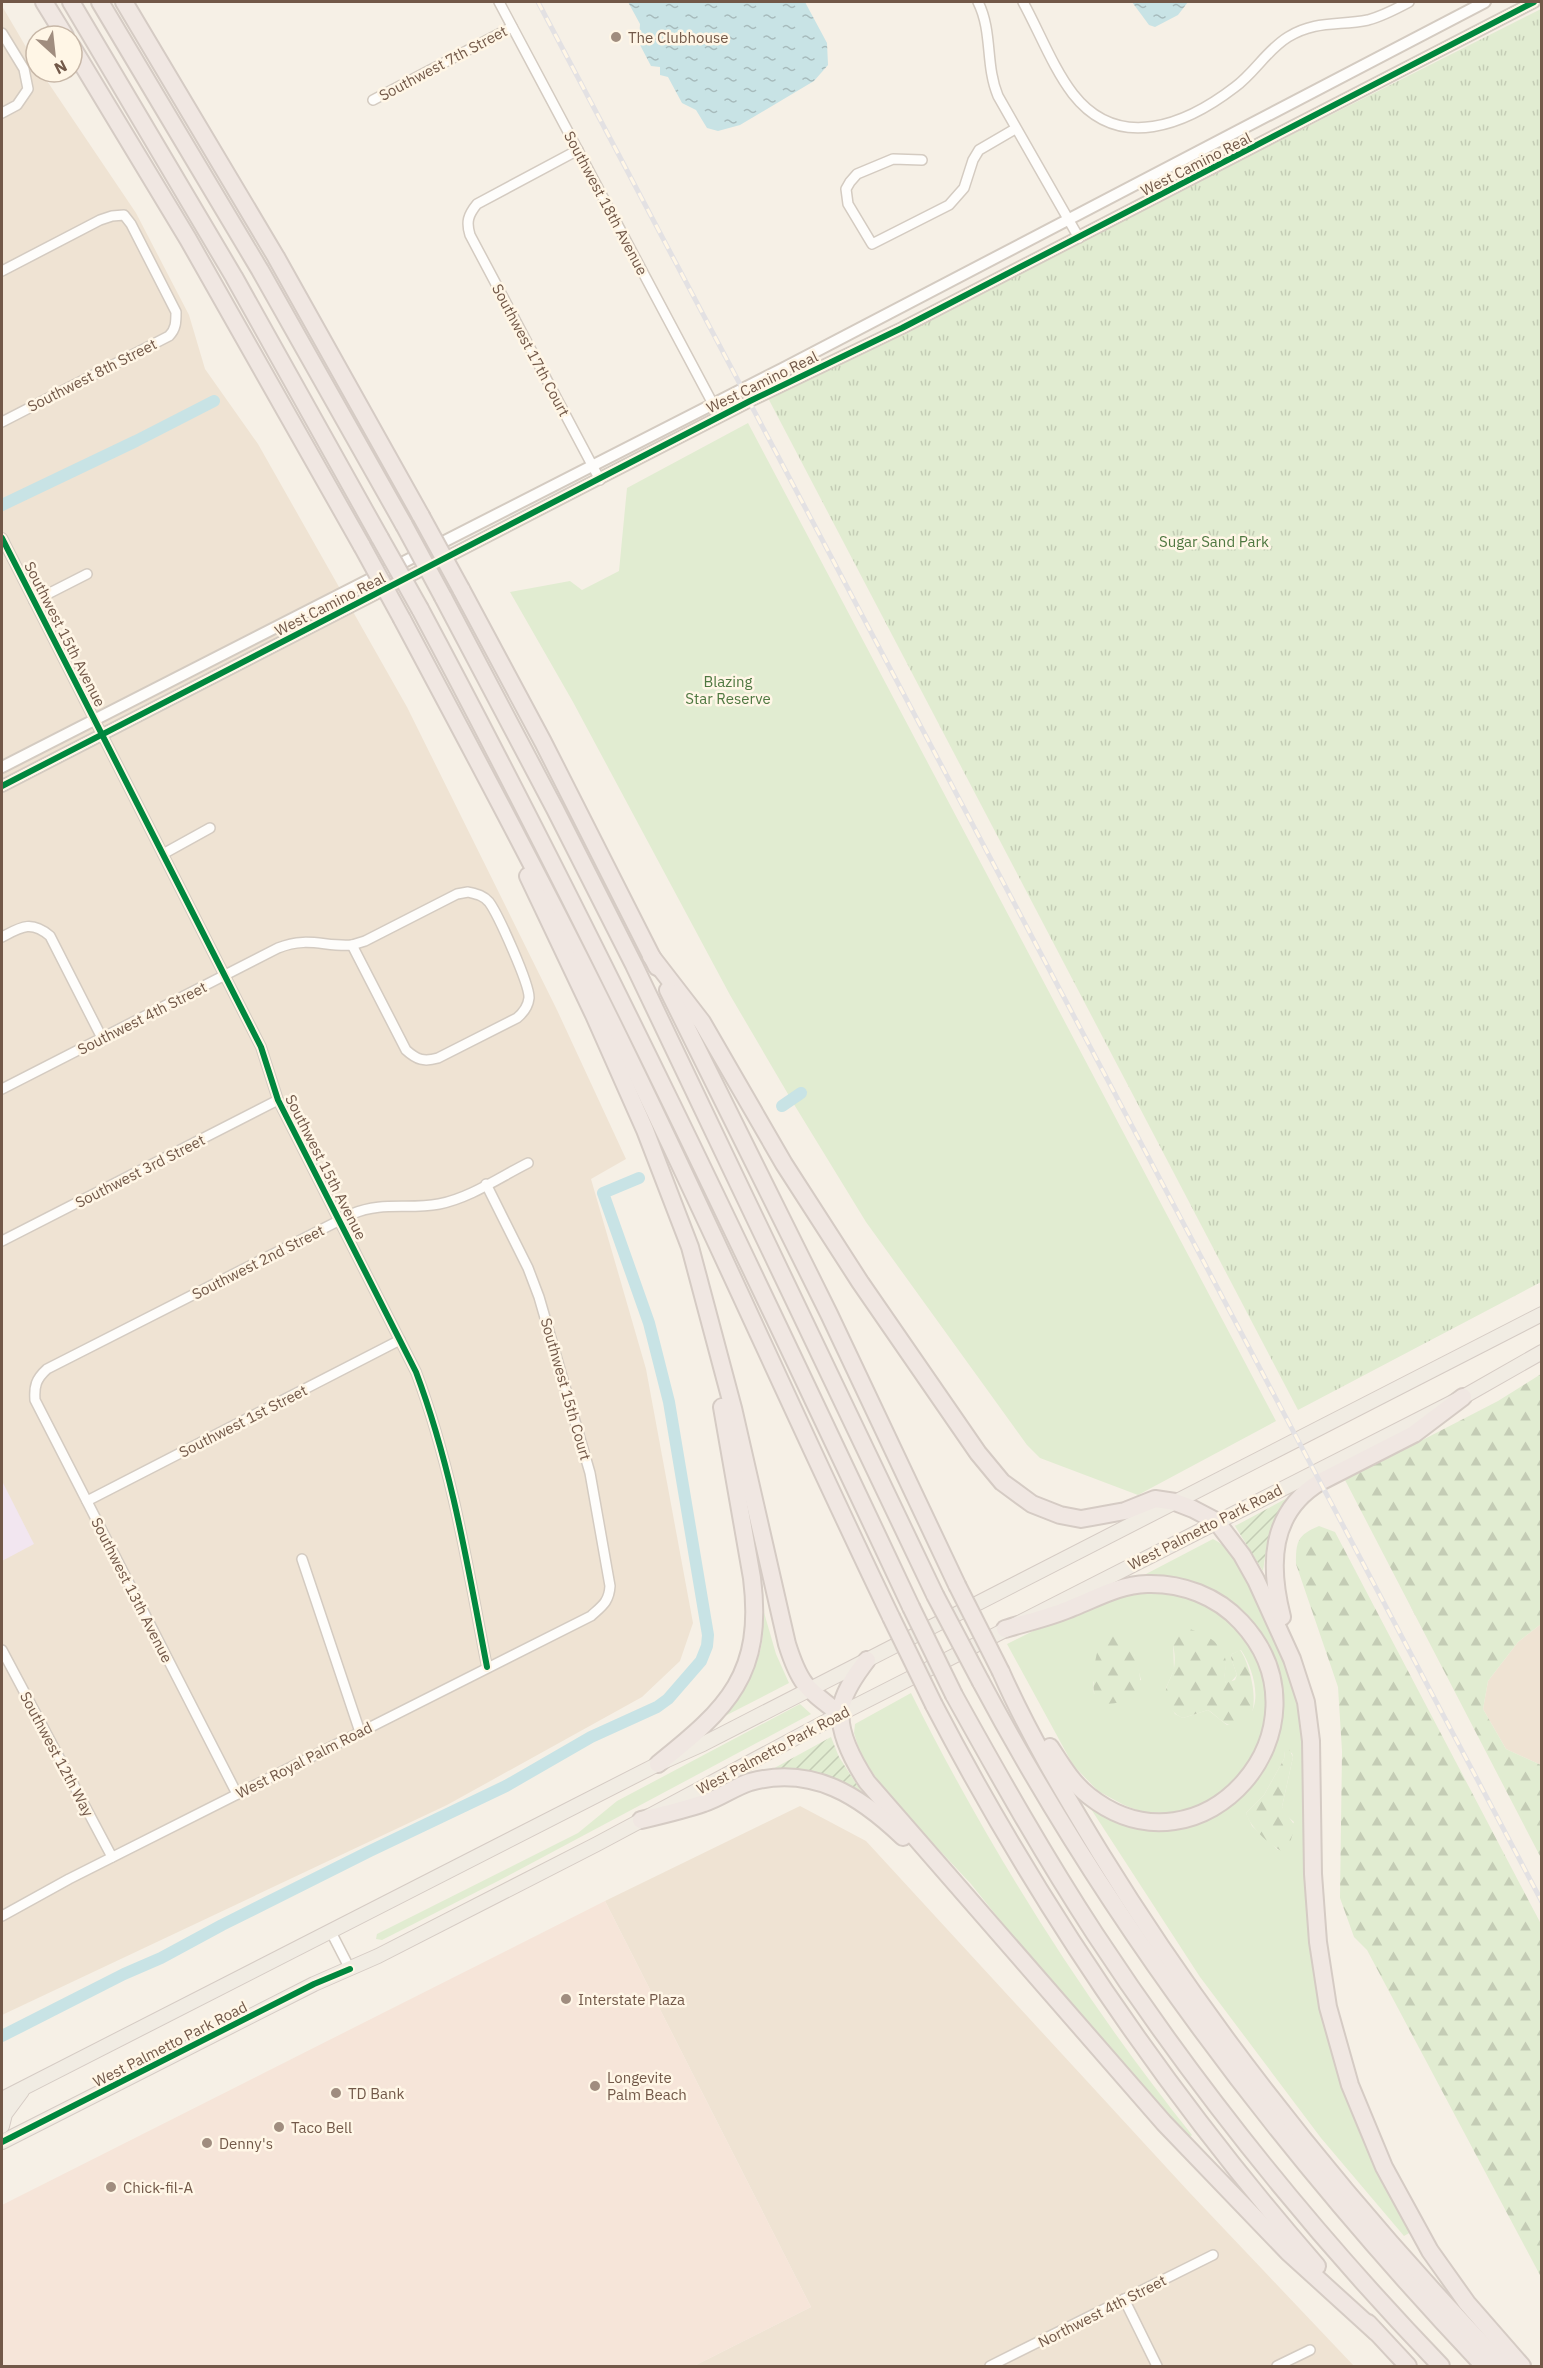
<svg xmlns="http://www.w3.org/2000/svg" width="1543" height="2368" font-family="'IBM Plex Sans',sans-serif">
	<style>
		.residential { fill: #efe3d3 }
		.commercial { fill: #f6e5d9 }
		.education { fill: #f2e6f0 }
		.grass { fill: #e1ecd1; fill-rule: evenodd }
		.forest { fill: url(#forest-firs) }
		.park { fill: url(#park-tufts) }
		.garden { fill: url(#garden-furrows) }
		.water { fill: url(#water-ripples) }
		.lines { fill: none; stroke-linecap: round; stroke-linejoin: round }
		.canal { stroke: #c8e3e5; stroke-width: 12 }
		.minor-casing { stroke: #d4cbc1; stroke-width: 12 }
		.tertiary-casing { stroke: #d4cbc1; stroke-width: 14 }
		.primary-casing { stroke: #d5cbc4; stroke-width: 16 }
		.motorway-casing { stroke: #d5cbc4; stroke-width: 20 }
		.minor { stroke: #fefdfb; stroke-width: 9 }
		.tertiary { stroke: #fefdfb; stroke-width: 10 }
		.primary { stroke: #f1ece3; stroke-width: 14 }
		.motorway { stroke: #f0e7e2; stroke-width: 16 }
		.rail-casing { stroke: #e3e1e3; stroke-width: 5 }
		.rail { stroke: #fff6e6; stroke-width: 3; stroke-dasharray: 9; stroke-linecap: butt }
		.motorway-bridge-casing { stroke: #d5cbc4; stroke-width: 20; stroke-linecap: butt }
		.motorway-bridge { stroke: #f0e7e2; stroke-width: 16 }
		.cycleway-casing { stroke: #fff6e6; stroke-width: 10 }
		.cycleway { stroke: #00873e; stroke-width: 6 }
		.poi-dot { fill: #a08d7f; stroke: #fff6e6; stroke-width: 2 }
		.labels { text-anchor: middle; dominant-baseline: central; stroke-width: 5; stroke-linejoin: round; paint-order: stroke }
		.poi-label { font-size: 15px; fill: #725848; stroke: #fff6e6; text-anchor: start }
		.street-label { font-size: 15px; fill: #725848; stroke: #fff6e6 }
		.park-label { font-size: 15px; fill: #4f7841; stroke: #fff6e6 }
	</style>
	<defs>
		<pattern id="forest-firs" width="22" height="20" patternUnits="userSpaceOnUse" patternTransform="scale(1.5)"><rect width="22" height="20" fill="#e1ecd1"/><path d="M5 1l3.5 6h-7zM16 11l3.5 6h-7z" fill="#c4ccb5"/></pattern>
		<pattern id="park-tufts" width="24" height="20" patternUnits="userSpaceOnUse" patternTransform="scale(1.5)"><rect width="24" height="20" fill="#e1ecd1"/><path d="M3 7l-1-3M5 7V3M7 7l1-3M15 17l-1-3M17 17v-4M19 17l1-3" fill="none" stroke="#c4ccb5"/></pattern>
		<pattern id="garden-furrows" width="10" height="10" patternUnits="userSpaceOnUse" patternTransform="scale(1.5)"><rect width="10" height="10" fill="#e1ecd1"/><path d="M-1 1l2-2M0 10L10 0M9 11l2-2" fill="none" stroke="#c4ccb5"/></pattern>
		<pattern id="water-ripples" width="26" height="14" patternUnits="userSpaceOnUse" patternTransform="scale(1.5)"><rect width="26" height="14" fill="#c8e3e5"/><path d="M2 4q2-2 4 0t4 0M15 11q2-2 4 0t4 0" fill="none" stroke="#a7bbbc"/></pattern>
	</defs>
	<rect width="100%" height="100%" fill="#f6f0e6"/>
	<g class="residential">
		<path d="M 2,6 L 36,64 L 36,72 L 41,72 L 136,213 L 189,315 L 205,369 L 258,444 L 407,707 L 557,1010 L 626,1159 L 591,1179 L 646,1369 L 693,1623 L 680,1661 L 642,1697 L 447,1805 L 2,2015 Z"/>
		<path d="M 1541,1624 L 1541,1765 L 1506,1749 L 1483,1709 L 1488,1681 L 1518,1642 Z"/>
		<path d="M 800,1806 L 866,1841 L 1189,2192 L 1354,2366 L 694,2366 L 811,2307 L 605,1901 Z"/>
	</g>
	<path class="commercial" d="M 605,1901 L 811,2307 L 694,2366 L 2,2366 L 2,2205 Z"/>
	<path class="education" d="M 2,1481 L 34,1544 L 2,1561 Z"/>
	<g class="grass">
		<path d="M 748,423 L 1276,1421 L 1138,1495 L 1040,1458 L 1027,1445 L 866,1222 L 795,1106 L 730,995 L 573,702 L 510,592 L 570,581 L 582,590 L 619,571 L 627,488 Z"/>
		<path d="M 1213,1539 C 1228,1546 1237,1562 1245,1576 L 1286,1662 L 1302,1714 L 1323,2015 C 1333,2057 1345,2098 1362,2138 C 1376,2171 1395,2201 1411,2232 L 1404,2236 L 1321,2138 L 1200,1977 L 1091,1809 L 1102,1816 L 1136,1826 L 1224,1808 L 1244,1793 L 1259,1775 L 1269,1757 L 1280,1720 L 1273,1661 L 1193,1582 L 1172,1576 L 1148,1576 L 1146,1574 ZM 1285,1751 L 1292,1753 L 1293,1757 L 1282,1807 L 1286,1815 L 1294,1822 L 1278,1850 L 1252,1826 L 1246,1813 L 1264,1795 L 1284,1759 Z"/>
		<path d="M 1124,1592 L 1185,1593 L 1229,1619 L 1260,1662 L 1267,1688 L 1267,1721 L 1249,1766 L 1212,1800 L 1184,1811 L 1170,1813 L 1142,1812 L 1124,1805 L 1098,1791 L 1073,1765 L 1007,1644 L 1092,1602 ZM 1173,1641 L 1226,1662 L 1224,1679 L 1226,1683 L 1230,1683 L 1237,1675 L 1231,1658 L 1232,1654 L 1241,1650 C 1250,1663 1259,1689 1254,1706 C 1253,1710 1250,1715 1248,1719 L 1227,1725 L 1208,1710 L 1183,1718 L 1175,1714 L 1167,1700 L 1166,1688 L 1174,1670 ZM 1134,1654 L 1141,1680 L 1094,1694 L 1093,1682 Z"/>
		<path d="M 763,1609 L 776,1654 L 789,1683 L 723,1717 C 739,1697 756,1672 761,1647 C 764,1635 763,1621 763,1609 Z"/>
		<path d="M 911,1693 C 989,1849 1083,1999 1192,2135 L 1185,2141 L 1074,2012 L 971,1884 L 916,1825 L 880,1783 L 861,1756 L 854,1733 L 855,1724 Z"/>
		<path d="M 800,1704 L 811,1714 L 500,1880 L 382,1940 L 376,1939 L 377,1934 L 578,1833 L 617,1801 Z"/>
	</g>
	<g class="forest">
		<path d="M 1541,1374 L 1541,1624 L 1518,1642 L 1488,1681 L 1483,1709 L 1506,1749 L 1541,1765 L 1541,1858 L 1345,1480 L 1498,1401 Z"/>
		<path d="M 1319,1526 L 1335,1532 L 1541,1924 L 1541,2277 L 1367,1950 L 1354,1937 L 1340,1898 L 1342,1751 L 1338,1687 L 1296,1564 C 1296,1542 1297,1535 1319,1526 Z"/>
		<path d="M 1182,1627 C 1200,1631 1226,1642 1226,1664 C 1226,1671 1223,1676 1226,1683 L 1235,1680 L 1237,1675 L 1231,1658 L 1232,1654 L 1240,1650 C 1252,1665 1268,1734 1230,1725 C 1223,1724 1215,1714 1208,1710 L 1183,1718 C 1171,1713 1162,1700 1167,1686 C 1169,1680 1173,1674 1174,1668 C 1176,1657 1174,1644 1169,1634 L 1175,1628 Z"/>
		<path d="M 1113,1634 C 1116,1635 1120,1635 1123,1636 C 1133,1642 1144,1679 1139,1690 C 1136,1697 1126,1701 1120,1702 C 1111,1704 1104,1705 1096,1700 C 1091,1688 1094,1654 1101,1643 C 1104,1638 1109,1636 1113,1634 Z"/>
		<path d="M 1289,1749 L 1293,1757 L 1282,1807 L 1295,1826 L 1287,1853 C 1273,1849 1250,1828 1246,1813 L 1264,1795 L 1284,1759 L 1285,1751 Z"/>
	</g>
	<path class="park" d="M 1541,9 L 1541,1282 L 1298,1410 L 768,398 Z"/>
	<g class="garden">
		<path d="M 1289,1497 C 1268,1525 1268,1539 1263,1571 L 1235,1526 Z"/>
		<path d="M 831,1737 L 839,1757 L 863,1794 L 834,1779 L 815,1773 L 769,1771 Z"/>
	</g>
	<g class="water">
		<path d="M 628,2 L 805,2 L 827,43 L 828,65 L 814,81 L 740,125 L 718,131 L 707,128 L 696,110 L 682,103 L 668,77 L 660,75 L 660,67 L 651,66 L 639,43 L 640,24 Z"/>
		<path d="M 1132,2 L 1188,2 L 1178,15 L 1155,27 L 1149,25 Z"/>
	</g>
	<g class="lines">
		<g class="canal">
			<path d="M 2,505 L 136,441 L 214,401"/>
			<path d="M 782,1106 L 801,1093"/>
			<path d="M 2,2036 L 124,1974 L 161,1958 L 222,1925 L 370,1851 L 506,1786 L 591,1737 L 657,1707 L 668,1699 L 701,1661 L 707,1646 L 708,1635 L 669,1402 L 649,1323 L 603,1193 L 639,1178"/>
		</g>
		<g class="minor-casing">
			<g id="minor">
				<path d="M 499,2 L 713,404"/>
				<path d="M 978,2 C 993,32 985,65 998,96 L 1079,238"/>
				<path d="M 1023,2 C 1039,31 1053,68 1073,94 C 1119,153 1187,124 1235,87 C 1255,72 1267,50 1288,37 C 1316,20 1339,26 1368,20 C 1383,16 1396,9 1409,2"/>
				<path d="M 2,33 L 24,69 L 28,89 L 17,105 L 2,113"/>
				<path d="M 373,100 L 512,27"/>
				<path d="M 578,150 L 477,204 C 468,215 466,222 470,235 L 600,480"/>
				<path d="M 922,160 L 893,159 L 857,174 L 850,182 L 846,189 L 848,204 L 872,244 L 949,205 L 964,188 L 973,160 L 979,150 L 1015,129"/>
				<path d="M 2,271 L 100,220 L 112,216 L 124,215 L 131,224 L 176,312 C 176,322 176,329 169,336 L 2,422"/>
				<path d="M 2,538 L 261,1047 L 278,1100 L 416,1372 C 452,1468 468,1568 487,1667"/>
				<path d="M 34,601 L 87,574"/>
				<path d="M 163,854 L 210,828"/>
				<path d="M 468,892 C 476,894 483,895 489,902 C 498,914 530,985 529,998 C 528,1007 523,1013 517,1018 L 438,1058 C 424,1062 417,1060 406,1050 L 352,945 L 365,941 L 457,894 Z"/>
				<path d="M 2,937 C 21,927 31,920 50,936 L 102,1038"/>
				<path d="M 2,1089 L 278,948 C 308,936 324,947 352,945"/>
				<path d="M 2,1241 L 278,1100"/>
				<path d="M 87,1501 L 400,1340"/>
				<path d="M 302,1559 L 360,1732"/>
				<path d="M 2,1650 L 112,1857"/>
				<path d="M 237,1794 L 35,1400 C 34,1386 36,1379 47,1369 L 352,1214 C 383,1201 408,1210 439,1204 C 470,1198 500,1177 528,1163"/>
				<path d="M 2,1916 L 69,1879 L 591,1616 C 602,1606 609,1602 610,1586 L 590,1473 L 539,1297 L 528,1268 L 486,1184"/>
				<path d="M 331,1932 L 350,1969"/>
				<path d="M 1124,2299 L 1157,2366"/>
				<path d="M 990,2366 L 1213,2255"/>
				<path d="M 1277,2366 L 1310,2350"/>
			</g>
		</g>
		<g class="tertiary-casing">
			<g id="tertiary">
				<path d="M 2,767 L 784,368 L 1485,2"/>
				<path d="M 2,786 L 750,401 L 902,328 L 1534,2"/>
			</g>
		</g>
		<g class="primary-casing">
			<g id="primary">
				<path d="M 2,2099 L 658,1764 L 703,1744 L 1542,1314"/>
				<path d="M 2,2126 L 5,2114 L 22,2091"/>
				<path d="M 2,2142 L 314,1984 L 378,1956 L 597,1844 L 840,1714 L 1463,1397 L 1542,1352"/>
			</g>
		</g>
		<g class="motorway-casing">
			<g id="motorway">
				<path d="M 44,2 L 65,36"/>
				<path d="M 71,2 L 234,277 L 380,538"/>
				<path d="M 100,2 L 260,270 L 404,525"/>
				<path d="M 124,2 L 276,257 L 421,516"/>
				<path d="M 72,47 L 188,239 L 362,546"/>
				<path d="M 461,589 L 543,742 L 657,967"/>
				<path d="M 443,597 L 555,809 L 634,965 L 935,1595"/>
				<path d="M 420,609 C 595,936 753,1271 911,1607"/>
				<path d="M 402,619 C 480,765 558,911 630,1060 C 720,1245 802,1433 891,1617"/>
				<path d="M 528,876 L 594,1015 L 645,1130 L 690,1247 L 733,1408 L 787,1644 C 800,1685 806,1688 840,1714"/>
				<path d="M 651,956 L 702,1022 L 784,1164 L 860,1282 L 978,1453 L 1002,1482 L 1032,1504 L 1060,1515 L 1081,1519 L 1125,1511 L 1155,1499 L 1175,1502 L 1193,1509 L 1216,1521 L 1242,1555 L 1256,1580 L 1292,1659 L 1306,1702 L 1311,1741 L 1313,1874 L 1318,1942 L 1328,2007 L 1350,2085 L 1384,2167 L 1430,2251 L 1467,2303 L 1522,2366"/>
				<path d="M 668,990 L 829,1314 L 957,1585"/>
				<path d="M 1282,1617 C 1269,1566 1269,1513 1320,1482 L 1414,1434 L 1463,1397"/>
				<path d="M 1005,1629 C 1028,1622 1052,1617 1074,1607 C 1099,1597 1119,1585 1147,1584 C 1182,1583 1217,1596 1241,1622 C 1339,1727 1202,1885 1089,1796 C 1072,1783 1061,1764 1050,1747"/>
				<path d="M 867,1660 C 857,1673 846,1688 842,1704 C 835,1729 854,1762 867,1782 L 1164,2123 L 1288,2252 L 1376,2332"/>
				<path d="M 1001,1672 C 1029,1735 1065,1795 1101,1854 C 1215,2039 1353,2209 1503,2366"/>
				<path d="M 981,1682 C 1115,1933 1289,2160 1484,2366"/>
				<path d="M 954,1695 C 999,1776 1044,1856 1095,1934 C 1197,2089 1313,2233 1441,2366"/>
				<path d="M 934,1705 C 1039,1906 1168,2095 1317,2266"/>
				<path d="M 658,1764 C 728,1708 764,1674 752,1578 L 722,1407"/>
				<path d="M 641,1820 C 662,1815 684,1810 704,1803 C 720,1798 734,1787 750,1782 C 813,1765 860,1796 903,1837"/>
				<path d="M 1368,2323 L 1408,2366"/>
			</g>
		</g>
		<use href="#minor" class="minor"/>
		<use href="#tertiary" class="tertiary"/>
		<use href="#primary" class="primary"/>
		<use href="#motorway" class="motorway"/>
		<g class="rail-casing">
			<path id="rail" d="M 538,2 L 1542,1902"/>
		</g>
		<use href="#rail" class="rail"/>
		<g class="motorway-bridge-casing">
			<g id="motorway-bridge">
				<path d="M 421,516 L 461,589"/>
				<path d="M 404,525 L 443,597"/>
				<path d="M 380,538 L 420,609"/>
				<path d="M 362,546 L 402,619"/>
				<path d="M 957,1585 L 1001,1672"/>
				<path d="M 935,1595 L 981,1682"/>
				<path d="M 911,1607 L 954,1695"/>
				<path d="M 891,1617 L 934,1705"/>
			</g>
		</g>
		<use href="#motorway-bridge" class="motorway-bridge"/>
		<g class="cycleway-casing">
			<g id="cycleway">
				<path d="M 2,538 L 261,1047 L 278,1100 L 416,1372 C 452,1468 468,1568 487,1667"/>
				<path d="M 2,786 L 750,401 L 902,328 L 1534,2"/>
				<path d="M 2,2142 L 314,1984 L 350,1969"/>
			</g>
		</g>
		<use href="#cycleway" class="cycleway"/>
	</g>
	<g class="poi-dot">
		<circle cx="616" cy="37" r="6"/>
		<circle cx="566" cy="1999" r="6"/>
		<circle cx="595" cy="2086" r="6"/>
		<circle cx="336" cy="2093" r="6"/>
		<circle cx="279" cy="2127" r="6"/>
		<circle cx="207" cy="2143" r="6"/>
		<circle cx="111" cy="2187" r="6"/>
	</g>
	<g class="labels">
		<g class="poi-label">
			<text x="628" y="37">The Clubhouse</text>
			<text x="578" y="1999">Interstate Plaza</text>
			<text x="607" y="2077">Longevite<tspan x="607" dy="17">Palm Beach</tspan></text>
			<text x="348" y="2093">TD Bank</text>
			<text x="291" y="2127">Taco Bell</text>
			<text x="219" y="2143">Denny's</text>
			<text x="123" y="2187">Chick-fil-A</text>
		</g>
		<g class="street-label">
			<text transform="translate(443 63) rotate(-28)">Southwest 7th Street</text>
			<text transform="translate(1196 164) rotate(-27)">West Camino Real</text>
			<text transform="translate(606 203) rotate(62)">Southwest 18th Avenue</text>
			<text transform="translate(531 350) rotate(62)">Southwest 17th Court</text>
			<text transform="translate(92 375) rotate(-27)">Southwest 8th Street</text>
			<text transform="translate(762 382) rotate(-26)">West Camino Real</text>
			<text transform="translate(330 604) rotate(-27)">West Camino Real</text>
			<text transform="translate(65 634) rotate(63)">Southwest 15th Avenue</text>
			<text transform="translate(142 1018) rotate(-27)">Southwest 4th Street</text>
			<text transform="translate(326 1167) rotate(63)">Southwest 15th Avenue</text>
			<text transform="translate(140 1171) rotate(-27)">Southwest 3rd Street</text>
			<text transform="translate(258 1262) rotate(-27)">Southwest 2nd Street</text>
			<text transform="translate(566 1389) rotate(74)">Southwest 15th Court</text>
			<text transform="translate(243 1421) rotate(-27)">Southwest 1st Street</text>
			<text transform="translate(1205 1527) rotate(-27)">West Palmetto Park Road</text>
			<text transform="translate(132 1590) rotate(63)">Southwest 13th Avenue</text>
			<text transform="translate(773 1750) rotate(-28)">West Palmetto Park Road</text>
			<text transform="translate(57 1754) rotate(62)">Southwest 12th Way</text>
			<text transform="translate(304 1760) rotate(-27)">West Royal Palm Road</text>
			<text transform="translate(170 2044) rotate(-27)">West Palmetto Park Road</text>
			<text transform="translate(1102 2311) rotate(-27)">Northwest 4th Street</text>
		</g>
		<g class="park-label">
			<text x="1214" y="541">Sugar Sand Park</text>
			<text x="728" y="681">Blazing<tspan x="728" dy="17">Star Reserve</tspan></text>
		</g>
	</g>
	<rect width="1543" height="2368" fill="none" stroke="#725848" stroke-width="6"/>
	<g transform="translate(54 54) rotate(153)"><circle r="28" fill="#fff6e6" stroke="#c7b7a7" stroke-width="1.5"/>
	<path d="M0-4.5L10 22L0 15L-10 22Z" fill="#a08d7f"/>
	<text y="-9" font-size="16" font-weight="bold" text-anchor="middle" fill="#725848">N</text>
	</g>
</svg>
